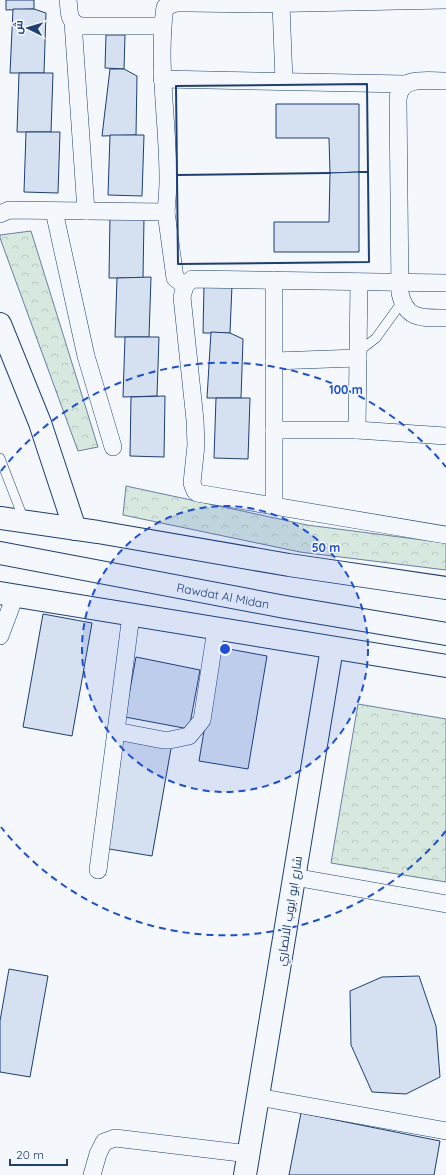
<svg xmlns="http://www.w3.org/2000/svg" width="446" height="1175" font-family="Quicksand,Cairo,sans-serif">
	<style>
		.park { fill: url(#park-crowns); stroke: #687fa3 }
		.building { fill: #d5e0f0; stroke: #1d3f73 }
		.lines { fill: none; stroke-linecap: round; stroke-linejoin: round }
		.lane-casing { stroke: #1d3f73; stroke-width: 10 }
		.street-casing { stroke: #1d3f73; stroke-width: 18 }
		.secondary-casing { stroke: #1d3f73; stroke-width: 24 }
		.primary-casing { stroke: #1d3f73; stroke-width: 24 }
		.lane { stroke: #f4f7fb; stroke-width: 9 }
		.street { stroke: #f4f7fb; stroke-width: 17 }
		.secondary { stroke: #f4f7fb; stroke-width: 22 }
		.primary { stroke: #f4f7fb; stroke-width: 22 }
		.wall { stroke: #1d3f73; stroke-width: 2 }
		.ring { fill: none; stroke: #1d4ed8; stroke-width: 2; stroke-dasharray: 7 5 }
		.labels { text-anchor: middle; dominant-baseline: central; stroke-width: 3; stroke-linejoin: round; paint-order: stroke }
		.street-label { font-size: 12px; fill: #1d3f73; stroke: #f4f7fb }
		.centre { fill: #1d4ed8; stroke: #f4f7fb; stroke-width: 2 }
		.ring-label { font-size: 12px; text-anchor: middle; font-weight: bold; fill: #1d4ed8; stroke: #f4f7fb; stroke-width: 3; stroke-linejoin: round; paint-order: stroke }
	</style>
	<defs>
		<pattern id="park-crowns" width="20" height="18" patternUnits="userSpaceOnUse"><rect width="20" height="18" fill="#d7e8df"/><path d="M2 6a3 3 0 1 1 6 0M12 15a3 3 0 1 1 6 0" fill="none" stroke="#b8c8c3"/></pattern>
	</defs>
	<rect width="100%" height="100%" fill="#f4f7fb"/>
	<g class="park">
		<path d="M 31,231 L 98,447 L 78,451 L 0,238 L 0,235 Z"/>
		<path d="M 126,486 L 307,525 L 446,543 L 446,570 L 300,552 L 123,515 Z"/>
		<path d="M 358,704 L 446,719 L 446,882 L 331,863 Z"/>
	</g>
	<g class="building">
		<path d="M 6,0 L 34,0 L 34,9 L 6,10 Z"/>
		<path d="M 13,9 L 34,9 L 46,13 L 44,73 L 10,73 Z"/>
		<path d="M 106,35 L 125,35 L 124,69 L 105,68 Z"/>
		<path d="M 110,69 L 124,69 L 137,76 L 136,135 L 102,136 Z"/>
		<path d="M 19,73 L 53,73 L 51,132 L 17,132 Z"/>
		<path d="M 276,104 L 359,104 L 359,172 L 330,173 L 329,138 L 276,138 Z"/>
		<path d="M 26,132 L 60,132 L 58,193 L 24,192 Z"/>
		<path d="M 110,135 L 144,135 L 142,196 L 108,195 Z"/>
		<path d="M 359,172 L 359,252 L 274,252 L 274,222 L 329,222 L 330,173 Z"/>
		<path d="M 110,217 L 144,218 L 143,278 L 109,278 Z"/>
		<path d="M 151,277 L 149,337 L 115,337 L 117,278 Z"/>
		<path d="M 232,285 L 230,333 L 203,333 L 204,286 Z"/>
		<path d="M 211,332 L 230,333 L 243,339 L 241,398 L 207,398 Z"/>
		<path d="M 125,337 L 159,337 L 157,396 L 123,397 Z"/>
		<path d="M 165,396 L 164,457 L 130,456 L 131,397 Z"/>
		<path d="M 216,398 L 250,398 L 248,459 L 214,458 Z"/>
		<path d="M 43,614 L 92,623 L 72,736 L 23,727 Z"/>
		<path d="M 218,647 L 267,656 L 248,769 L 199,761 Z"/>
		<path d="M 136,657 L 200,670 L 189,729 L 125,717 Z"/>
		<path d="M 123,734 L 172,743 L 152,856 L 103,848 Z"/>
		<path d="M 9,969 L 48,976 L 30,1077 L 0,1072 L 0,1021 Z"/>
		<path d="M 419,976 L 436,1026 L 440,1077 L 406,1094 L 372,1092 L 351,1045 L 350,991 L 382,977 Z"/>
		<path d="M 301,1113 L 440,1141 L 434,1175 L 289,1175 Z"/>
	</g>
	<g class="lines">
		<g class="lane-casing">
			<g id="lane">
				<path d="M 358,352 L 376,338 L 402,302"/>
				<path d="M 0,458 L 24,520"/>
			</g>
		</g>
		<g class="street-casing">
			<g id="street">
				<path d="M 68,0 C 70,13 67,20 80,26 L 162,26"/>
				<path d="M 281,4 L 284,81"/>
				<path d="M 73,22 L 86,211"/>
				<path d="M 162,79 L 405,84"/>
				<path d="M 446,81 C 428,81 400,75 398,99 L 400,293 C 406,320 422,318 446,318"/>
				<path d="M 54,211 L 86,356 L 113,447"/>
				<path d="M 166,212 L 175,278 L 185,286"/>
				<path d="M 0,214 L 9,210 L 166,212 C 167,201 168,190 168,179 C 168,121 157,64 165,7 L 176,3 L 189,3 L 256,4 L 446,0"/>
				<path d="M 274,280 L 274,506"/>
				<path d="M 446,283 L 192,279 L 185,286 L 182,297 L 195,420 L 196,445 L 192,483 L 195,491 L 197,493 L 446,535"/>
				<path d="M 274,361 L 358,358"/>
				<path d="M 274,430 L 357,430 L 446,436"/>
				<path d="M 357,430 L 359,282"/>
				<path d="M 0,636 L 15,596"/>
				<path d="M 116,731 L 163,740 L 170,740 L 189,736 L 202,720 L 216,629"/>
				<path d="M 98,870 L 131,615"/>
				<path d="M 294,877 L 446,904"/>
				<path d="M 258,1097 L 446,1131"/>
				<path d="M 92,1175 L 98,1154 L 104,1142 L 115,1138 L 249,1154"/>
			</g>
		</g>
		<g class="secondary-casing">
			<g id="secondary">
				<path d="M 0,324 L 40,423 L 75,529"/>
				<path d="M 0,593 L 446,666"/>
				<path d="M 245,1175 L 332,648"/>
			</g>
		</g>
		<g class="primary-casing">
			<g id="primary">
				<path d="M 0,518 L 98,532 L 289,565 L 446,588"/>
				<path id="s1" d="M 0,553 L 285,607 L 446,634"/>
			</g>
		</g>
		<use href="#lane" class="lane"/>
		<use href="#street" class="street"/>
		<use href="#secondary" class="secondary"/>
		<use href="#primary" class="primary"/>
		<g class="wall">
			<path d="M 367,84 L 369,262 L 178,264 L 176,86 Z"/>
			<path d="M 359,172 L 368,172"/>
			<path d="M 177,175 L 330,173"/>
		</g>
	</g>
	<circle cx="225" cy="649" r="143" fill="#1d4ed8" fill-opacity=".12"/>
	<g class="ring">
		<circle cx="225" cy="649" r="143"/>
		<path d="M446 831A286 286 0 0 1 1 827M1 471A286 286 0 0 1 446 467"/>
	</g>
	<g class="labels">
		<g class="street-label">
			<text stroke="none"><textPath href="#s1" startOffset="227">Rawdat Al Midan</textPath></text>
			<text transform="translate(289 911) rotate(-81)">شارع ابو ايوب الانصاري</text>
		</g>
	</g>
	<circle cx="225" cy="649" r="6" class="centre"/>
	<g class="ring-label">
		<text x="346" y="394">100 m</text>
		<text x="326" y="552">50 m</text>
	</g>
	<g transform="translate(28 28) rotate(275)" stroke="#f4f7fb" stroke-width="3" paint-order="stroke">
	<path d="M0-3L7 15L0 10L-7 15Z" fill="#1d3f73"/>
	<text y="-6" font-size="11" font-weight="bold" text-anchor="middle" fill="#1d3f73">ش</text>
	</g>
	<path d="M10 1159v6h57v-6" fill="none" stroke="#1d3f73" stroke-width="2"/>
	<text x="16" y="1159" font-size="12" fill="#1d3f73" stroke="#f4f7fb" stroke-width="3" paint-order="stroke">20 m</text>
</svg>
